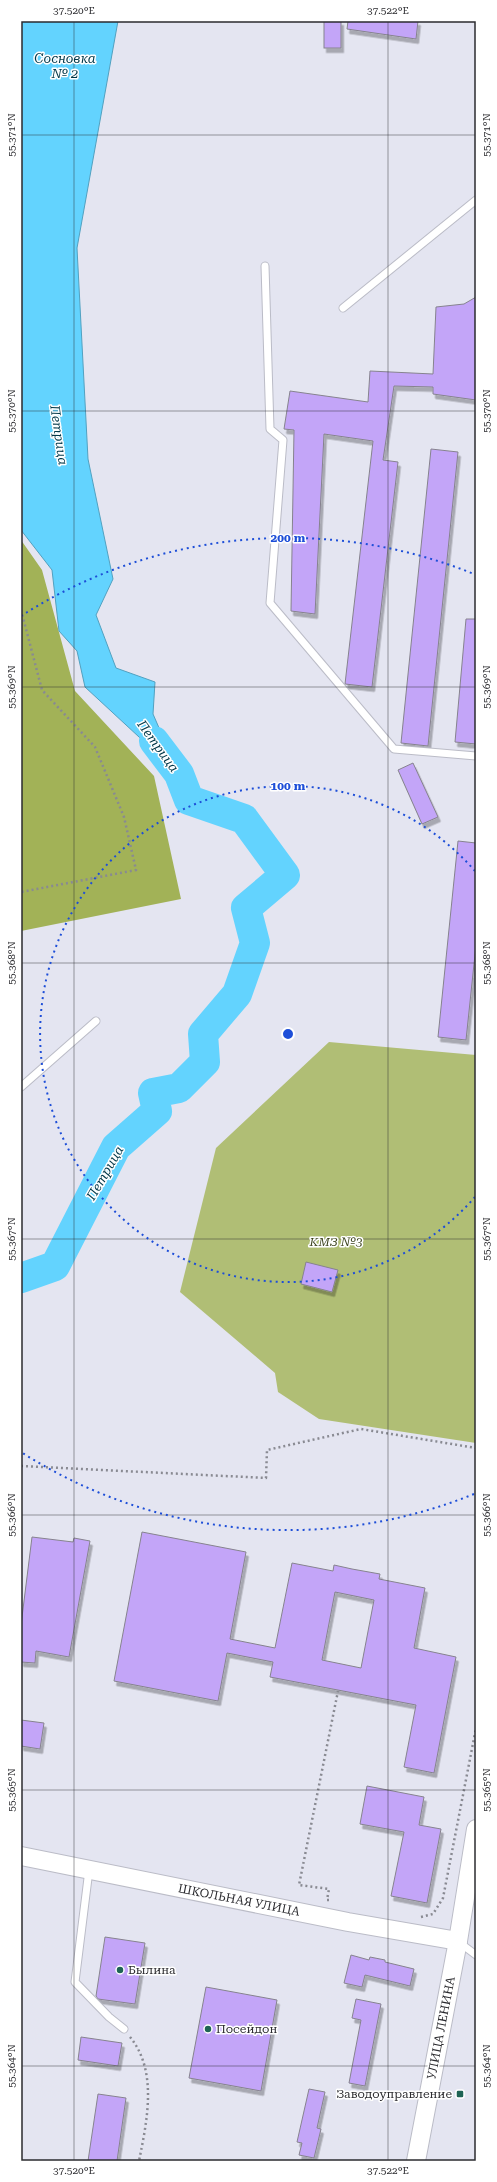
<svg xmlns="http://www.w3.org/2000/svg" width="497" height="2182" font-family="'Roboto Serif',serif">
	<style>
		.green { fill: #b0be75 }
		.forest { fill: #a2b257 }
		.water { fill: #63d3fe; stroke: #52a1c0 }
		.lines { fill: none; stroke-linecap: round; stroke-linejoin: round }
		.river { stroke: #63d3fe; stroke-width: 30 }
		.building { fill: #c3a5f8; stroke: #86838e; fill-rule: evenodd; filter: url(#shadow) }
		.lane-casing { stroke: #bbbcc7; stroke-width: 9 }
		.secondary-casing { stroke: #bbbcc7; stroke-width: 20 }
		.path { stroke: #898a92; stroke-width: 2.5; stroke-dasharray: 2 3; stroke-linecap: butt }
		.lane { stroke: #fff; stroke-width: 7 }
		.secondary { stroke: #fff; stroke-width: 18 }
		.ticks { fill: none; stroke: #2b2b2f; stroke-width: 1; stroke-opacity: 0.45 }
		.ring { fill: none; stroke: #1d4ed8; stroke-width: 2; stroke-dasharray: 2 4 }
		.poi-dot { fill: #1e6354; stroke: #fff; stroke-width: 1.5 }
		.labels { text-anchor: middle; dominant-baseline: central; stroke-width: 3; stroke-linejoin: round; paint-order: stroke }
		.park-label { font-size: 12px; font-style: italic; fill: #3b421c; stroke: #fff }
		.street-label { font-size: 12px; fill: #2b2b2f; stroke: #fff }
		.poi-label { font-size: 12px; fill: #2b2b2f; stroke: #fff; text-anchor: start }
		.water-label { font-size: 13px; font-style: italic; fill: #013748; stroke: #fff }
		.centre { fill: #1d4ed8; stroke: #fff; stroke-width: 2 }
		.ring-label { font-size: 12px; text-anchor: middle; font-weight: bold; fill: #1d4ed8; stroke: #fff; stroke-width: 3; stroke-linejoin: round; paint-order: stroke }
		.neatline { fill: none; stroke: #2b2b2f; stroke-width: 1.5 }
		.ticks-label { font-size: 10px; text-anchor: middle; fill: #2b2b2f }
	</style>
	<defs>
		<filter id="shadow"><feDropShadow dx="2.5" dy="4.5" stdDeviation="0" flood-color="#0004"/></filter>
	</defs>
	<rect width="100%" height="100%" fill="#e4e5f1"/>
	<path class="green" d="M 329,1042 L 476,1055 L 476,1443 L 319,1419 L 278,1392 L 275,1373 L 180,1292 L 216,1148 Z"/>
	<path class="forest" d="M 21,540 L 42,570 L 75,691 L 154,776 L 181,899 L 21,931 Z"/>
	<path class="water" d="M 21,21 L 118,21 L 77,248 L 88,459 L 113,579 L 96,615 L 116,668 L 155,682 L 153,714 L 179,774 L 85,687 L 77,651 L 59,631 L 52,570 L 21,530 Z"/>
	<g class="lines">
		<path class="river" d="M 21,1278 L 55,1266 L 116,1147 L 157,1111 L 153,1093 L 179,1088 L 205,1062 L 203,1034 L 237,994 L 255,943 L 246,908 L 285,875 L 244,819 L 189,800 L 179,774 L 154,741"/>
	</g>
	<g class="building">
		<rect x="324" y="21" width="17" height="27"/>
		<path d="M 348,21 L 418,21 L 416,39 L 347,29 Z"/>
		<path d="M 476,297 L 476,400 L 433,394 L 433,387 L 394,386 L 383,460 L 398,462 L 372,687 L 345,684 L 373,441 L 324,434 L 315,614 L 291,611 L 294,430 L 284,429 L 290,391 L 368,402 L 370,371 L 433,374 L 436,307 L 464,304 Z"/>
		<path d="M 431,449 L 458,452 L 428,746 L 401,743 Z"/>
		<path d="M 466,619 L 476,619 L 476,744 L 455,742 Z"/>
		<path d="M 413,763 L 438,817 L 422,824 L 398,770 Z"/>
		<path d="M 458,841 L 476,843 L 476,945 L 466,1040 L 438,1037 Z"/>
		<path d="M 306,1262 L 338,1270 L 332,1292 L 301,1284 Z"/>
		<path d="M 142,1532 L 246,1552 L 230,1639 L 275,1648 L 292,1563 L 333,1571 L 334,1565 L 352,1569 L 380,1574 L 379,1579 L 425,1588 L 414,1648 L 456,1657 L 434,1773 L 404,1767 L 416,1705 L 270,1677 L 273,1662 L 227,1653 L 218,1701 L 114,1681 ZM 335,1592 L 374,1600 L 361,1668 L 322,1660 Z"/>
		<path d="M 32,1537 L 73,1542 L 74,1538 L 90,1541 L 69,1657 L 36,1651 L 35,1663 L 21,1662 L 21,1625 Z"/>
		<path d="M 21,1720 L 44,1723 L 40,1749 L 21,1746 Z"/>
		<path d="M 367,1786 L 424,1797 L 419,1825 L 441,1829 L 427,1903 L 391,1896 L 404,1832 L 360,1824 Z"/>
		<path d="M 105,1937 L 145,1943 L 135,2004 L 98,1999 L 96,1996 Z"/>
		<path d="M 351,1955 L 369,1960 L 370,1957 L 385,1960 L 385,1962 L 414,1969 L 410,1986 L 365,1975 L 362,1987 L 344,1983 Z"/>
		<path d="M 206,1987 L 277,2000 L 261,2091 L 189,2078 Z"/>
		<path d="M 356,1999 L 381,2004 L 365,2086 L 349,2083 L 361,2020 L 352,2018 Z"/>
		<path d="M 81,2037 L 122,2043 L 118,2066 L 78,2060 Z"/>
		<path d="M 309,2089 L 325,2092 L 317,2128 L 321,2129 L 314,2158 L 299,2155 L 302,2143 L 297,2142 Z"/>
		<path d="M 98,2094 L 126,2098 L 117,2161 L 88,2161 Z"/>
	</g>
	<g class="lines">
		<g class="lane-casing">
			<g id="lane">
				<path d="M 265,266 L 270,429 L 283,440 L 270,603 L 394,749 L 476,756"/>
				<path d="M 343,308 L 476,200"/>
				<path d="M 21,1087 L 96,1021"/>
				<path d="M 89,1870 L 75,1982 L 109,2017 L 124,2029"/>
				<path d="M 460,1943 L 476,1955"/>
			</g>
		</g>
		<g class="secondary-casing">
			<g id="secondary">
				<path d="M 21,1856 L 348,1922 L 458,1941"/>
				<path d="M 416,2161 L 458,1941 L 476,1829"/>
			</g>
		</g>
		<g class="path">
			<path d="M 21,610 L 42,690 L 95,747 L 124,817 L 136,870 L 21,892"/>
			<path d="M 21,1466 L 266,1478 L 267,1450 L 361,1429 L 476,1448"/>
			<path d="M 329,1900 L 327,1900 L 329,1889 L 299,1885 L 338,1691"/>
			<path d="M 421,1917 L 433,1914 L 443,1898 L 476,1728"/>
			<path d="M 130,2037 C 158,2071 147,2121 139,2161"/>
		</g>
		<use href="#lane" class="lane"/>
		<use href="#secondary" class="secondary"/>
	</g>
	<path class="ticks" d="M 74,21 L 74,2161M 388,21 L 388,2161M 21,135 L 476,135M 21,411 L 476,411M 21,687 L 476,687M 21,963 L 476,963M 21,1239 L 476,1239M 21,1515 L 476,1515M 21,1790 L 476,1790M 21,2066 L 476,2066"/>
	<g class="ring">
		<path d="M475 1197A248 248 0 1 1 475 871"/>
		<path d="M474 1494A496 496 0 0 1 21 1452M21 616A496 496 0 0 1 474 574"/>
	</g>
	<g class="poi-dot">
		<circle cx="120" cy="1970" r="4"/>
		<circle cx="208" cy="2029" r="4"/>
		<rect x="456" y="2090" width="8" height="8" rx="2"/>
	</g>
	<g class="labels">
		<g class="park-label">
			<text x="336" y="1242">КМЗ №3</text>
		</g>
		<g class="street-label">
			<text transform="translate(239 1900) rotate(11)">ШКОЛЬНАЯ УЛИЦА</text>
			<text transform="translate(441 2028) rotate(-79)">УЛИЦА ЛЕНИНА</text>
		</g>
		<g class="poi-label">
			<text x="128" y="1970">Былина</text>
			<text x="216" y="2029">Посейдон</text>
			<text x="452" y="2094" text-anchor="end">Заводоуправление</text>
		</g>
		<g class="water-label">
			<text x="65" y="58">Сосновка<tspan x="65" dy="15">№ 2</tspan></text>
			<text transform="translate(59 435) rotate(82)">Петрица</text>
			<text transform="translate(158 746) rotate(54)">Петрица</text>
			<text transform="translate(105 1173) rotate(-60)">Петрица</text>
		</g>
	</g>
	<circle cx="288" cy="1034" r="6" class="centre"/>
	<g class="ring-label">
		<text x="288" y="542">200 m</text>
		<text x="288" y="790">100 m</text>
	</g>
	<rect width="497" height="2182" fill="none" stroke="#ffffff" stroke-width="44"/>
	<rect x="22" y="22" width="453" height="2138" class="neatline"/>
	<g class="ticks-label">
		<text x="74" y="14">37.520°E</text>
		<text x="388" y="14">37.522°E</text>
		<text transform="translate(11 135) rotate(-90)" y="4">55.371°N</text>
		<text transform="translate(486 135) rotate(-90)" y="4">55.371°N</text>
		<text transform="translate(11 411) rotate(-90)" y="4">55.370°N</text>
		<text transform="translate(486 411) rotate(-90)" y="4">55.370°N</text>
		<text transform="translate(11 687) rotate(-90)" y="4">55.369°N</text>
		<text transform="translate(486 687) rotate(-90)" y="4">55.369°N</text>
		<text transform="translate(11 963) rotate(-90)" y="4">55.368°N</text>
		<text transform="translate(486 963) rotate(-90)" y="4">55.368°N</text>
		<text transform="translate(11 1239) rotate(-90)" y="4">55.367°N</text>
		<text transform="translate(486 1239) rotate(-90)" y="4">55.367°N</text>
		<text transform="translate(11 1515) rotate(-90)" y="4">55.366°N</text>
		<text transform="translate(486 1515) rotate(-90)" y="4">55.366°N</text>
		<text transform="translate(11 1790) rotate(-90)" y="4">55.365°N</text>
		<text transform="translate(486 1790) rotate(-90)" y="4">55.365°N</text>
		<text transform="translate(11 2066) rotate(-90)" y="4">55.364°N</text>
		<text transform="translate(486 2066) rotate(-90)" y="4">55.364°N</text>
		<text x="74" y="2174">37.520°E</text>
		<text x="388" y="2174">37.522°E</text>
	</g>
</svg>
